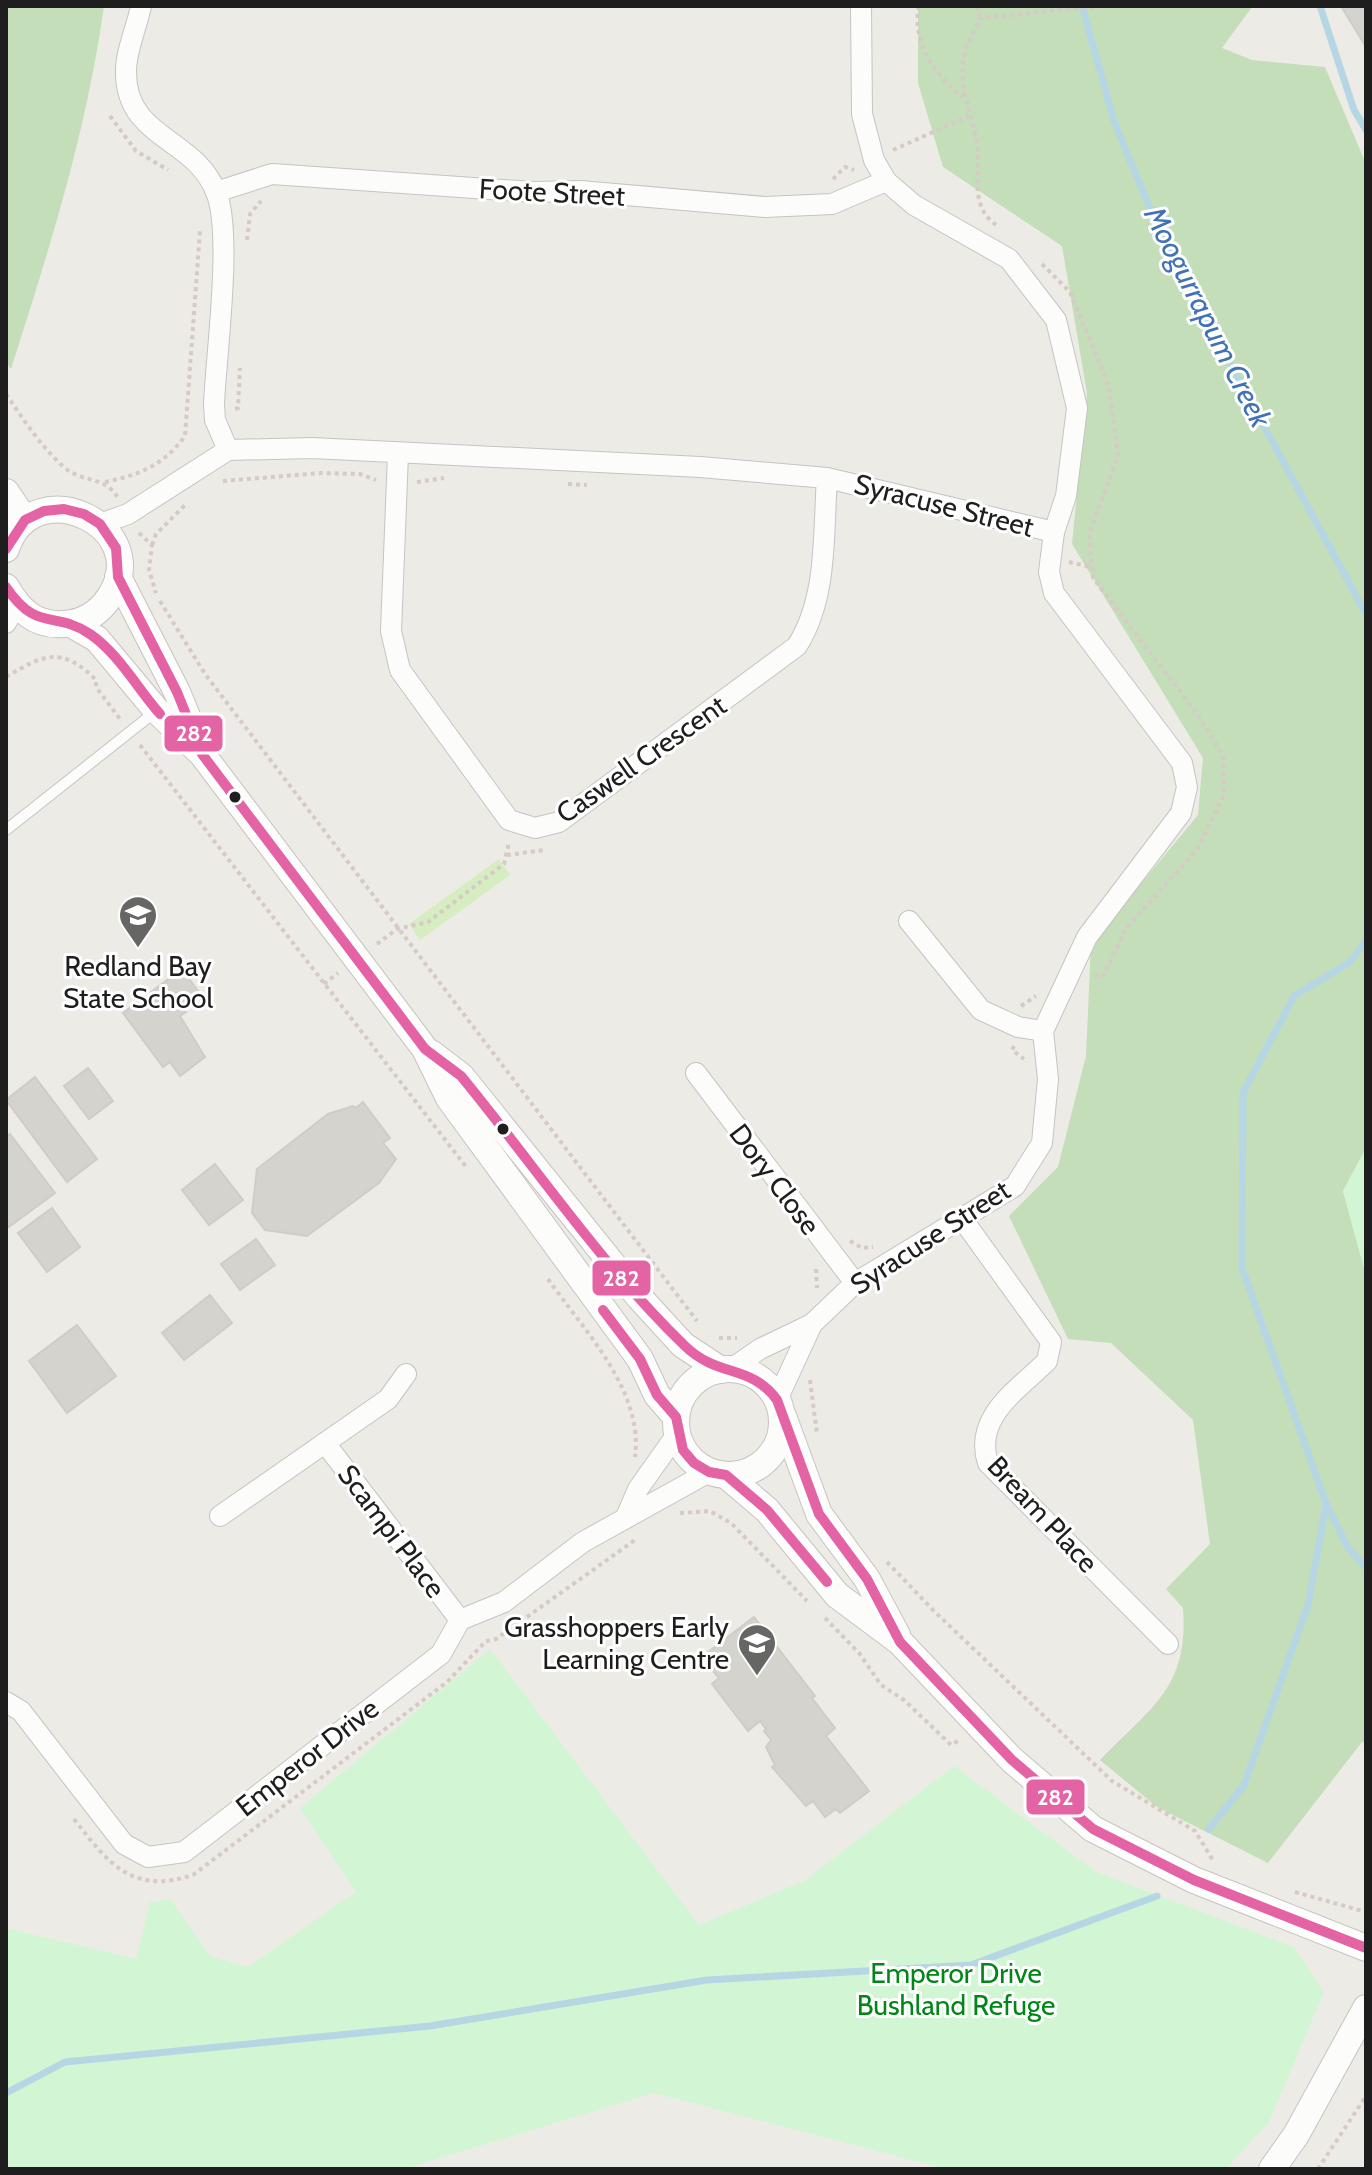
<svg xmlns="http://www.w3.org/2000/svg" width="1372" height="2175" font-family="Cabin,sans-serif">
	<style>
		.grass { fill: #d6edc1 }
		.forest { fill: #c3deb8 }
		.park { fill: #d2f6d4 }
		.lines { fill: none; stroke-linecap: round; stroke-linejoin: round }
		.stream { stroke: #b6d6e3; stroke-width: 7 }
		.building { fill: #d5d3ce; stroke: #d0ccc7; stroke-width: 2 }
		.service-casing { stroke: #c5c4c2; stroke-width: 12 }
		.minor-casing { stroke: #c5c4c2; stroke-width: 22 }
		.tertiary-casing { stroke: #c5c4c2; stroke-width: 28 }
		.path { stroke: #d7c9c5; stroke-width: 4; stroke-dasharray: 4 4; stroke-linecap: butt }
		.service { stroke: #fcfcfb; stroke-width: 10 }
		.minor { stroke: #fcfcfb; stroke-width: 20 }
		.tertiary { stroke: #fcfcfb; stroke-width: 26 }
		.bus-1-casing { stroke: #fff; stroke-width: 16 }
		.bus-1 { stroke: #e463a4; stroke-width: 10 }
		.bus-dot { fill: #1e1e1e; stroke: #fff; stroke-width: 3 }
		.labels { text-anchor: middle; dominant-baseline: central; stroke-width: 6; stroke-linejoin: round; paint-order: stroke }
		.street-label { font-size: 28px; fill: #1e1e1e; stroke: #fff }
		.poi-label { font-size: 28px; fill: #1e1e1e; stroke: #fff }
		.park-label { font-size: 28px; fill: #018717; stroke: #fff }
		.water-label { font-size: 30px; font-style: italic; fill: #4172b7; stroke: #fff }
		.line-badge { stroke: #fff; stroke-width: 3 }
		.badge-label { font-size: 22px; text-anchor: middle; font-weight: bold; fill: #fff }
	</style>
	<rect width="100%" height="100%" fill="#edebe6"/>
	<path class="grass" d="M 499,859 L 510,875 L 420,940 L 409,924 Z"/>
	<g class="forest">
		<path d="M 6,6 L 104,6 C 87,130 49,250 11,369 L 6,362 Z"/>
		<path d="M 918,6 L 1259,6 L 1252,7 L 1222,48 L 1252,60 L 1325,67 L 1366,164 L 1366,1148 L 1343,1191 L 1366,1275 L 1366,1743 L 1362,1742 L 1268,1863 L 1157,1807 L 1100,1760 C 1151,1707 1189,1688 1183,1608 L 1166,1589 L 1210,1544 L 1193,1420 L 1111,1343 L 1068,1339 L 1009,1216 L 1058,1167 L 1086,1056 L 1091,944 L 1198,815 L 1203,758 L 1072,544 L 1087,393 L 1062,246 L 943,167 L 918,83 Z"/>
	</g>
	<g class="park">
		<path d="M 1366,1148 L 1366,1275 L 1343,1191 Z"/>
		<path d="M 490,1649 L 699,1925 L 804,1881 L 954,1766 L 1096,1872 L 1294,1947 L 1324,1992 L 1269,2122 L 1226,2169 L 946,2169 L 654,2093 L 404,2169 L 6,2169 L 6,1928 L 136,1959 L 150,1902 L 170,1899 L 210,1956 L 248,1967 L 356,1892 L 300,1808 Z"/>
	</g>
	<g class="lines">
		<g class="stream">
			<path d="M 1082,6 L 1115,124 L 1164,242 L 1366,614"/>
			<path d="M 1320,6 L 1354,110 L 1366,130"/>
			<path d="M 1366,941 L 1350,962 L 1294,996 L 1243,1093 L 1242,1268 L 1326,1503 L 1347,1546 L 1366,1568"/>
			<path d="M 1209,1829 L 1244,1785 L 1308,1605 L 1326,1505"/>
			<path d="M 6,2093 L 65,2062 L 430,2026 L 707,1980 L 971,1965 L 1157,1896"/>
		</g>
	</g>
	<g class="building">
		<path d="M 1341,6 L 1366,6 L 1366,47 Z"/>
		<path d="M 182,969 L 200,994 L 182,1007 L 186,1012 L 180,1016 L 205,1057 L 180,1076 L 170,1062 L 163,1067 L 123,1013 Z"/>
		<path d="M 88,1068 L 113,1101 L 89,1119 L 64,1086 Z"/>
		<path d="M 35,1077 L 97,1159 L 67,1182 L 6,1100 Z"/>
		<path d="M 363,1102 L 390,1138 L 383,1143 L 396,1159 L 379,1183 L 307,1236 L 265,1230 L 252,1213 L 257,1169 L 328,1114 L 353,1106 L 356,1108 Z"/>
		<path d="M 10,1134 L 55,1193 L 6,1229 L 6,1137 Z"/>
		<path d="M 215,1164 L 243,1200 L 209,1225 L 182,1190 Z"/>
		<path d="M 52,1208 L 80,1247 L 47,1272 L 18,1233 Z"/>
		<path d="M 256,1239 L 275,1265 L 240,1290 L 221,1264 Z"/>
		<path d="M 210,1295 L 232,1323 L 184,1360 L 162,1333 Z"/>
		<path d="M 77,1325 L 116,1376 L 67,1413 L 29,1361 Z"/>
		<path d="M 754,1617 L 815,1696 L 812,1698 L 835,1728 L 826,1736 L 869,1791 L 840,1813 L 836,1809 L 825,1817 L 813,1801 L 806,1806 L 772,1767 L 775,1765 L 766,1747 L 771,1740 L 764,1731 L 766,1729 L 760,1721 L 748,1731 L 712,1684 L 719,1678 L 712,1670 L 717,1666 L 707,1653 Z"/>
	</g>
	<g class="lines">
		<g class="service-casing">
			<path id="service" d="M 6,830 L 155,712"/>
		</g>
		<g class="minor-casing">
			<g id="minor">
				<path d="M 141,6 C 137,27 126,50 126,71 C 125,139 195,137 216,192 C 233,233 216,355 214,404 L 215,420 L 228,450"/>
				<path d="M 861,6 L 862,114 L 874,160 L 886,181 L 914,205 L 1009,259 L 1056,320 L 1077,408 L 1066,496 L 1054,532"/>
				<path d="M 216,192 L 272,174 L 533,192 L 580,191 L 765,207 L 832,204 L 886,181"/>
				<path d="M 398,454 L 391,631 L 400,670 L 509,820 L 535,828 L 559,822 L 797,646 C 828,597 823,534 827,478"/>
				<path d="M 100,524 L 128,514 L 228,450 L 312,448 L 700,467 L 827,478 L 1054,532 L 1049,572 L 1054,593 L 1182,763 L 1187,787 L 1181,813 L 1087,937 L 1043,1031 L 1048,1079 L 1042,1143 L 1015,1186 L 855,1283 L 812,1324 L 777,1400"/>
				<path d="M 6,623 L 16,605"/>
				<path d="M 909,921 L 981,1010 L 1018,1027 L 1043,1031"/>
				<path d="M 696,1073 L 855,1283"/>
				<path d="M 963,1220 L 1051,1342 L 1047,1361 C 1018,1390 973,1417 988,1463 L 1168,1644"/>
				<path d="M 731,1369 L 760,1349 L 812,1324"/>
				<path d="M 325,1443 L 460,1620"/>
				<path d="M 220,1516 L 388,1399 L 406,1374"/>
				<path d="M 626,1517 L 638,1489 L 677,1434"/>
				<path d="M 6,1702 L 21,1711 L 124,1844 L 148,1857 L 184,1852 L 441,1654 L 460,1620 L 504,1602 L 583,1542 L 709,1472"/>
			</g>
		</g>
		<g class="tertiary-casing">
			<g id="tertiary">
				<path d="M 6,492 L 25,520"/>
				<path d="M 6,549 C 33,467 157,528 109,598 C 98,614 83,623 63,624 C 35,626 19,610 6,587"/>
				<path d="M 118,577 L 177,692 L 198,743"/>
				<path d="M 71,624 L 97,639 L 157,711 L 202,754 L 425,1049 L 449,1098 L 640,1359 L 657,1395 L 676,1417"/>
				<path d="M 431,1053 L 461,1076 L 639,1297 L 683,1345 L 721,1370"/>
				<circle cx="729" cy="1422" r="53"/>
				<path d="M 783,1416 L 819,1514 L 867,1579 L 897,1635"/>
				<path d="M 726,1475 L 767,1510 L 837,1595 L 900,1642 L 1012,1760 L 1093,1829 L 1194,1880 L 1366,1948"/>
				<path d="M 1272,2169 L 1296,2135 L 1366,2008"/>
			</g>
		</g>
		<g class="path">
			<path d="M 919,6 C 911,42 936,77 963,97"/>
			<path d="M 977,6 L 981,18"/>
			<path d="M 110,116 L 136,151 L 168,170"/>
			<path d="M 893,150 L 969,116"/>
			<path d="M 833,179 L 845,167 L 854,170"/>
			<path d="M 996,225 C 966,203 983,168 976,138 C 970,108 957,84 965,52 C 968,40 976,28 981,18 L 1102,6"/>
			<path d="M 247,240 L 250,214 L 261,201"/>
			<path d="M 1042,264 L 1070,292 L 1109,386 L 1118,456 L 1089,534 L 1093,578 L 1198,715 L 1223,756 L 1224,795 L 1197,850 L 1127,927 L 1102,978 L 1092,974"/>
			<path d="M 6,394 C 24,420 41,447 65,468 C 83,483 106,476 118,498"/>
			<path d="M 235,409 L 238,408 L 240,368"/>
			<path d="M 223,481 L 321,473 L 360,474 L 376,480"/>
			<path d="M 105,482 C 139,475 164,465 185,436 L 200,231"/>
			<path d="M 417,482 L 444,478"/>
			<path d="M 568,484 L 587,485"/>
			<path d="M 139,533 L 152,545 L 149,570 L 156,593"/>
			<path d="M 152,545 L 156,534 L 185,505"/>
			<path d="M 1069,562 L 1091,567"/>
			<path d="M 160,601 L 205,674 L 697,1321"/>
			<path d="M 6,677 C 44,654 62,646 96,680 L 96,687 L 120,719"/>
			<path d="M 140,745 L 467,1168"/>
			<path d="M 507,855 L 544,850"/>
			<path d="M 377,944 L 397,929 L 428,922 L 504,864 L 509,842"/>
			<path d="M 324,984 L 338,973"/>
			<path d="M 1021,1006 L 1036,996"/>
			<path d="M 1014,1046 L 1012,1050 L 1024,1059"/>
			<path d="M 850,1241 L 862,1248 L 873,1247"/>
			<path d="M 816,1269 L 817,1288"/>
			<path d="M 548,1279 C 583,1329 644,1391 635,1457"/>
			<path d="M 719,1338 L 737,1338"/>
			<path d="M 810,1380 L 817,1434"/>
			<path d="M 680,1513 L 710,1511 L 731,1523 L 807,1601"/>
			<path d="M 887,1562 L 935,1612 L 1112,1781 L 1195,1831 L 1214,1862"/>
			<path d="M 825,1618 L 859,1653 L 881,1685 L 904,1700 L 951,1745 L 961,1739"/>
			<path d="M 74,1819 C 109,1864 132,1895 193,1875 L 447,1682 L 486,1641 L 496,1639 L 635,1540"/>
			<path d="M 1295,1892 L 1366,1912"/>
			<path d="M 1318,2169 L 1366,2096"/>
		</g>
		<use href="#service" class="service"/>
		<use href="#minor" class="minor"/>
		<use href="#tertiary" class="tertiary"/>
		<g class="bus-1-casing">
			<g id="bus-1">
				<path d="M 6,549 L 25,520 L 44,511 L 64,509 L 84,514 L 100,524 L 116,548 L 118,577 L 177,692 L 202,754 L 425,1049 L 461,1076 C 535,1166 601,1265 685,1346 C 718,1378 751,1364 777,1400 L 819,1514 L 867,1579 L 900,1642 L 1012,1760 L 1093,1829 L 1194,1880 L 1366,1948"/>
				<path d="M 6,587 C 37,633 54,610 90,634 C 119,654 137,688 160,714"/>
				<path d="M 603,1310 L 640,1359 L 657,1395 L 676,1417 L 683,1450 L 694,1463 L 709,1472 L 726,1475 L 767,1510 L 827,1582"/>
			</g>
		</g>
		<use href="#bus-1" class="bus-1"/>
	</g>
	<defs>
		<g id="school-pin" transform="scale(2)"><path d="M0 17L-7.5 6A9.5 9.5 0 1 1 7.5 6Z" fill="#666664" stroke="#fff"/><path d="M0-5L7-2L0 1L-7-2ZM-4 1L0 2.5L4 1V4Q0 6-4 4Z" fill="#fff"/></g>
	</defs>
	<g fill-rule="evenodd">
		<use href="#school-pin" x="138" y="915"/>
		<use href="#school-pin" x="757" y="1643"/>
	</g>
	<g class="bus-dot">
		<circle cx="235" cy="797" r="7"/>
		<circle cx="503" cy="1129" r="7"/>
	</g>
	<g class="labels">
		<g class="street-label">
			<text transform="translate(552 192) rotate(3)">Foote Street</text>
			<text transform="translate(944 505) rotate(14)">Syracuse Street</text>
			<text transform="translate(641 759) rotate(-35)">Caswell Crescent</text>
			<text transform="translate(775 1179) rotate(53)">Dory Close</text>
			<text transform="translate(930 1237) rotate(-33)">Syracuse Street</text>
			<text transform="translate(1043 1514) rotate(47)">Bream Place</text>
			<text transform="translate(392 1531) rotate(53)">Scampi Place</text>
			<text transform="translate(307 1757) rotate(-38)">Emperor Drive</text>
		</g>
		<g class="poi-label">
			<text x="138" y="966">Redland Bay<tspan x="138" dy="32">State School</tspan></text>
			<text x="729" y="1627" text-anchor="end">Grasshoppers Early<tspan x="729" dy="32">Learning Centre</tspan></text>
		</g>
		<g class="park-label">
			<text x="956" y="1973">Emperor Drive<tspan x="956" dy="32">Bushland Refuge</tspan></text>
		</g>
		<g class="water-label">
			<text transform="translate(1208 317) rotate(63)">Moogurrapum Creek</text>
		</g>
	</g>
	<g class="line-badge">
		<rect x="163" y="714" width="61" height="39" rx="8" fill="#e463a4"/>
		<rect x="591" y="1259" width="61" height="38" rx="8" fill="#e463a4"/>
		<rect x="1025" y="1778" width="61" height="38" rx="8" fill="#e463a4"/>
	</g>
	<g class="badge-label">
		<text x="194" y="741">282</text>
		<text x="621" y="1286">282</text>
		<text x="1055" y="1805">282</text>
	</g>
	<rect width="1372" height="2175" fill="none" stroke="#1e1e1e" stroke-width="16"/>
</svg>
